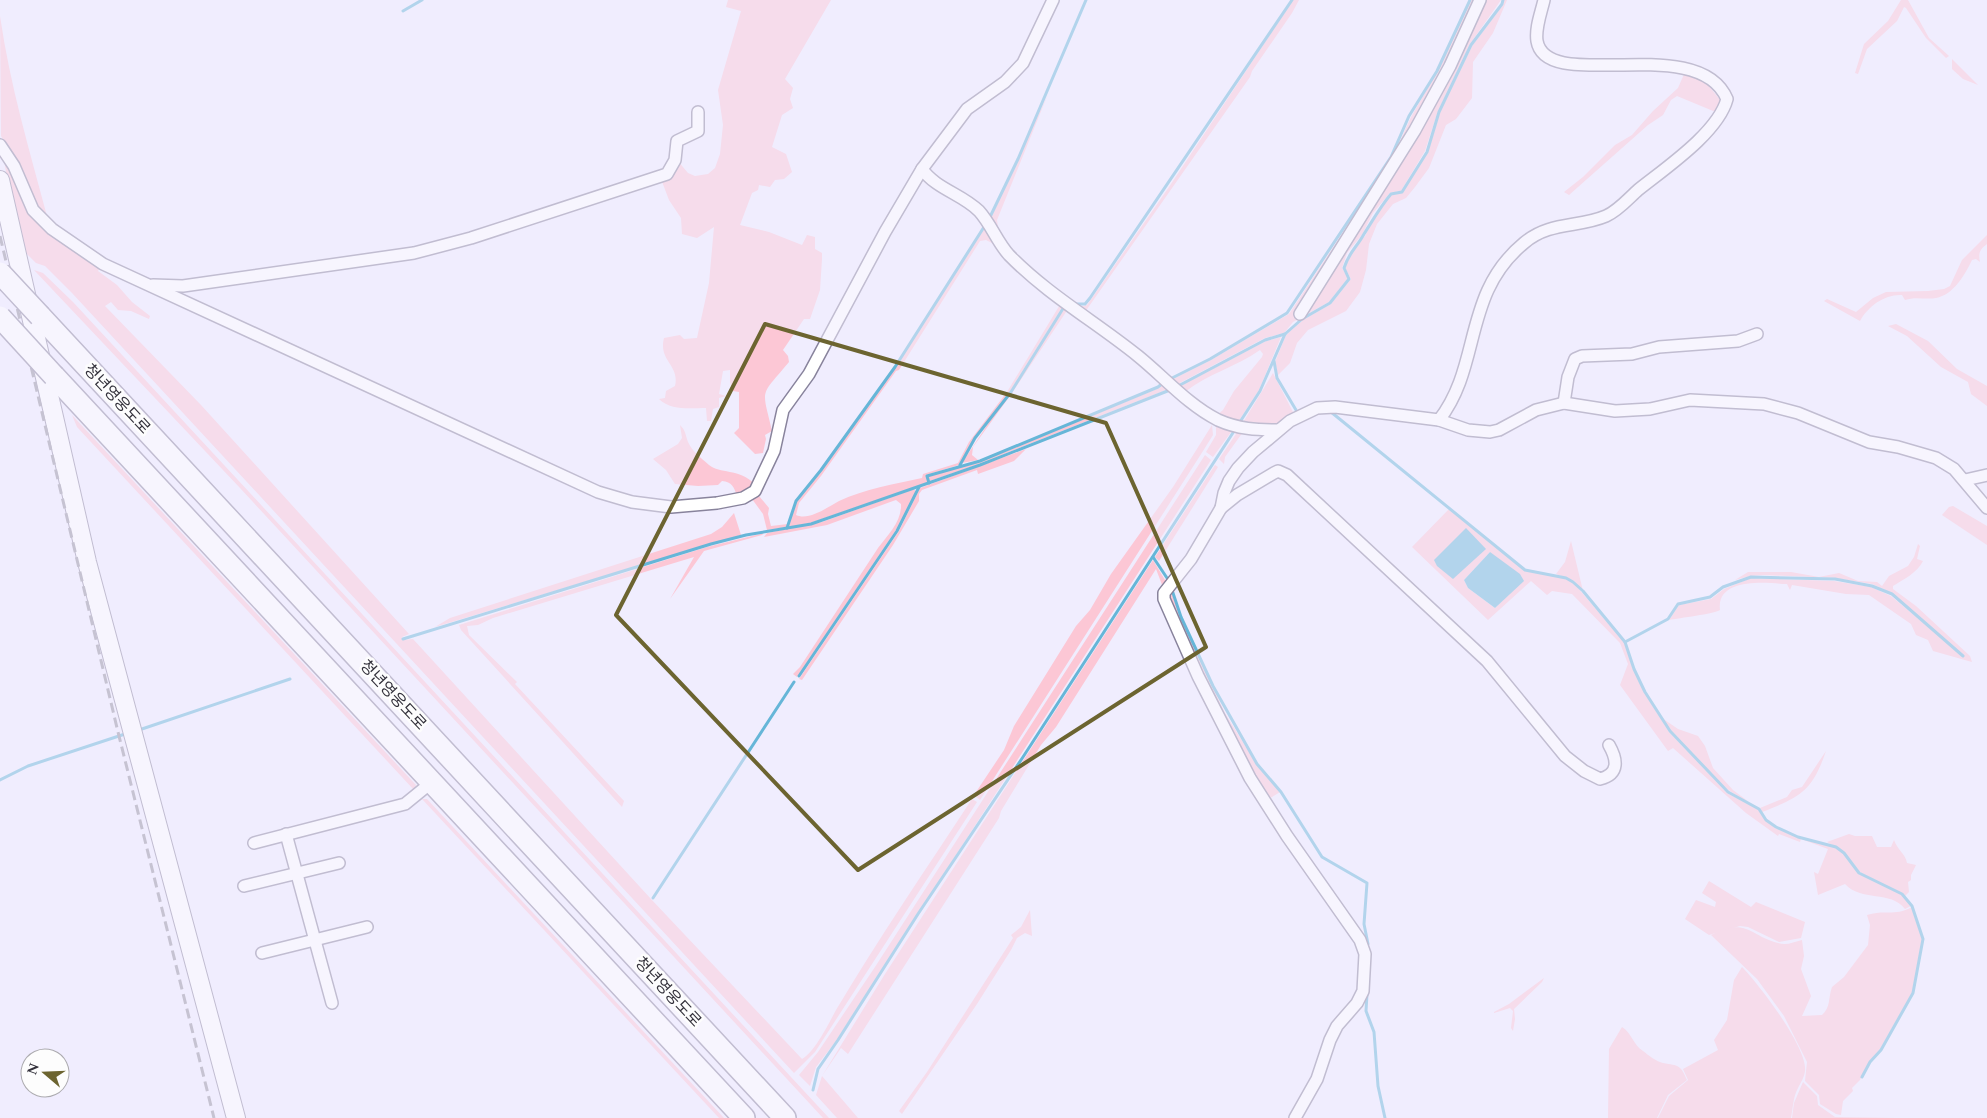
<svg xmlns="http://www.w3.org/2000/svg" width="1987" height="1118" font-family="Spectral,'Noto Sans KR',serif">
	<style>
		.green { fill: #fcc7d5; fill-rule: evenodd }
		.water { fill: #66b6d8 }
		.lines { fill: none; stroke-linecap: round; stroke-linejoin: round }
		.stream { stroke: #66b6d8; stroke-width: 3 }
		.street-casing { stroke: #88839c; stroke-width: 14 }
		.primary-casing { stroke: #88839c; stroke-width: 20 }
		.highway-casing { stroke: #88839c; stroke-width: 24 }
		.street { stroke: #fff; stroke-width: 11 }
		.primary { stroke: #fff; stroke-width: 18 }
		.highway { stroke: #fff; stroke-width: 21 }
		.rail { stroke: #93909e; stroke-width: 3; stroke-dasharray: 10 5; stroke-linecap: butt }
		.highway-bridge-casing { stroke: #88839c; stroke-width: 24; stroke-linecap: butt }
		.highway-bridge { stroke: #fff; stroke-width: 21 }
		.marked { fill: none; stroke: #6c6430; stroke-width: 4; stroke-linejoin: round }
		.labels { text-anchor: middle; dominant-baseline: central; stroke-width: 5; stroke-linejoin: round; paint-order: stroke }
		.street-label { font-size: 16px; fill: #33313b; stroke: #fdfdfd }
	</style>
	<rect width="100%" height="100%" fill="#f0edfe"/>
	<g class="green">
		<path d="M 728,0 L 831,0 L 785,79 L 793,88 L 790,99 L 793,108 L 782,115 L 772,147 L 786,154 L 792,172 L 784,179 L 775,180 L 770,187 L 759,185 L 758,190 L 752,193 L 740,225 L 769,232 L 802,245 L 807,235 L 815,237 L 815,249 L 822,253 L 822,259 L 820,290 L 810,319 L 804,319 L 783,350 L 788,356 L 789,362 C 759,398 762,387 772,431 L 765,435 L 766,439 L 763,453 L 755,454 L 734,433 L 739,428 L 739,392 L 733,391 L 730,382 L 730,370 L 723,371 L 719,394 L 726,396 L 719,398 L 719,407 L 713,409 L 711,421 L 707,421 L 706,408 C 691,408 671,411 659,399 L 665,398 L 666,391 L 675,386 C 680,365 658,361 664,338 L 680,335 L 684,339 L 697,338 L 709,283 L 714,227 L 697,238 L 682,234 L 681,218 L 669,200 L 661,179 L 677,160 L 688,173 L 695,176 L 708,174 L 715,168 L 720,154 L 723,125 L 718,90 L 741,11 L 726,7 Z"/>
		<path d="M 1293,0 L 1299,0 L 1292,13 L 1252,71 L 1250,77 L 1085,312 L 1080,307 L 1087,305 L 1169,187 Z"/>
		<path d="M 1471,0 L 1477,0 L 1449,66 L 1412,131 L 1298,313 L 1301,315 L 1310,302 L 1418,130 L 1453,65 L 1482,0 L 1501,0 L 1470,44 L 1438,111 L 1425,151 L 1401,191 L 1390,193 L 1373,213 L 1362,235 L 1347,253 L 1342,268 L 1348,278 L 1329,302 L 1293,322 L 1284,333 L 1265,338 L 1176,385 L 1171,380 L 1211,360 L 1289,314 L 1392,158 L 1411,117 L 1438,70 Z"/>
		<path d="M 1504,0 L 1507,0 L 1493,33 L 1473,62 L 1472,98 L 1456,119 L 1446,125 L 1429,168 L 1415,187 L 1406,198 L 1393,204 L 1377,224 L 1369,244 L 1366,270 L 1360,292 L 1346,311 L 1308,330 L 1297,343 L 1290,363 L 1278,375 L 1275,362 L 1286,335 L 1303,320 L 1331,304 L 1351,279 L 1345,268 L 1349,254 L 1365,236 L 1376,214 L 1391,195 L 1402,193 L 1428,152 L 1440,112 L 1472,46 L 1503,5 Z"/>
		<path d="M 1901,0 L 1908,0 L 1929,38 L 1949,56 L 1946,58 L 1926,38 L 1906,8 L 1904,7 L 1897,21 L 1867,49 L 1858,74 L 1855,73 L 1864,44 L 1888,21 Z"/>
		<path d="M 0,16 C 10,86 30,152 48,220 L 37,209 L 14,159 L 1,136 Z"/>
		<path d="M 1952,59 L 1978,85 L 1963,79 L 1952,69 Z"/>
		<path d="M 1685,72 L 1704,80 L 1721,101 L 1718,113 L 1677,96 L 1671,100 L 1663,115 L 1648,125 L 1569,195 L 1564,192 L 1583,177 L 1615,145 L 1632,135 L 1653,111 L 1678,88 Z"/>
		<path d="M 1048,94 L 997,220 L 999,234 L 990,220 Z"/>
		<path d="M 4,160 L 11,168 L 21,194 L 100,267 L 98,271 L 117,285 L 132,302 L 150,316 L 149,319 L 131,311 L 118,310 L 111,302 L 105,306 L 201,405 L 409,634 L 402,637 L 404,640 L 413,639 L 651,899 L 802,1059 C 815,1052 829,1023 836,1010 C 879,938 926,869 972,799 L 977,802 L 815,1052 L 794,1073 L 72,293 L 45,266 L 36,263 L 19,246 Z"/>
		<path d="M 985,227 L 996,245 L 986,240 L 980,241 L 899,370 L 896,371 L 821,476 L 799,503 L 796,515 C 809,521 828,507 839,501 C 865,489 894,484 922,478 L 923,474 L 958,463 L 969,442 L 1007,392 L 1061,303 L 1063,306 L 1010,391 L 970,445 L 959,465 L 926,475 L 928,482 L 918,486 L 810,523 L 788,527 L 797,501 L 896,367 Z"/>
		<path d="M 1987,235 L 1987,244 C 1980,249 1978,253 1980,262 L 1976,259 L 1972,260 C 1965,275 1953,295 1936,298 C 1925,300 1916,296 1905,300 L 1902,295 C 1885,294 1868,306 1860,321 L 1824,301 L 1827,299 L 1856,312 L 1873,298 L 1886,292 L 1928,291 L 1944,289 L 1950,286 L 1962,260 Z"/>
		<path d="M 34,270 L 43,273 L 73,302 L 829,1118 L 823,1118 L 240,488 Z"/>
		<path d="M 1064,309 L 1068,309 L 1012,393 L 973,447 L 972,455 L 978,460 L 962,463 Z"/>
		<path d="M 1896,324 L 1928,341 L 1957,369 L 1987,386 L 1987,406 L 1971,394 L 1968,382 L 1941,367 L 1907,336 L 1888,326 Z"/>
		<path d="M 1281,337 L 1259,390 L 1238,422 L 1216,416 L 1223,410 L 1234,391 L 1262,357 L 1263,354 L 1260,350 C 1236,367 1207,374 1185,392 L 1178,387 L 1266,341 Z"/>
		<path d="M 1273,373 L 1294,414 L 1279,425 L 1242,424 Z"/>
		<path d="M 1165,383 L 1171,388 L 979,464 L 930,481 L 928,476 L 980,462 L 1159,388 Z"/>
		<path d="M 789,410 L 776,459 L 759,496 L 769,508 L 768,514 L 771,526 L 788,524 L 787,527 L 767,530 L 763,514 L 752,499 Z"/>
		<path d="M 72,415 L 416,785 L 414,790 L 77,427 Z"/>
		<path d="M 680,425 C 686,431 685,434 688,442 C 692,451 701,458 709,465 C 720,474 738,468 755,484 L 737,496 C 734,487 732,482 722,481 L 718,485 L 698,486 L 675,484 L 666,470 L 653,459 L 678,444 L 682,438 Z"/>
		<path d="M 1212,425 L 1213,435 L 1203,451 L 980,800 L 974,795 L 1004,750 L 1014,726 L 1076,626 L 1090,610 L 1111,574 L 1173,487 Z"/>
		<path d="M 1216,425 L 1234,428 L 1213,457 L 1206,452 L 1216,435 Z"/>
		<path d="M 1238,431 L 1243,432 L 1225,457 L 1224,464 L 1219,459 Z"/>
		<path d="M 1026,449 L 1014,461 L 978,474 L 977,470 L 922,490 L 919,494 L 919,501 L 893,545 L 802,680 L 799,679 L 899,531 L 920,488 Z"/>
		<path d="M 1205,455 L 1211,460 L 836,1041 L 816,1067 L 810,1086 L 799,1075 L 818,1052 L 875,967 Z"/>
		<path d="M 1215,465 L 1218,467 L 1159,561 L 1155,557 Z"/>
		<path d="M 914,489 L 916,492 L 896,530 L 797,677 L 793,674 L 800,667 L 878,548 C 888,535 902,521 901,504 L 896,500 L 893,501 L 827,525 L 764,537 L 767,533 L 822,522 Z"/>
		<path d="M 1953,506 L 1987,526 L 1987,545 L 1942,515 L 1949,507 Z"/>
		<path d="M 1450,508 L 1525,571 L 1555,575 L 1573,582 L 1624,642 L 1633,669 L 1644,692 L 1669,732 L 1727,793 L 1758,809 L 1765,820 L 1775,828 L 1798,837 L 1835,847 L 1843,853 L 1859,873 L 1902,895 L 1911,906 L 1905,909 C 1891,890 1861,902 1845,884 L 1818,895 L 1814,872 L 1818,874 L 1828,849 L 1801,839 L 1800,842 L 1779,834 L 1778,836 L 1746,813 L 1673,748 L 1668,751 L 1620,685 L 1628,664 L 1620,643 L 1572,594 L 1552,591 L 1547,595 L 1531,581 L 1488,620 L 1412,547 ZM 1490,552 L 1503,600 L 1495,608 L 1468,588 L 1464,580 Z"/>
		<path d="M 734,513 L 741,535 L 435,627 L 450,618 L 711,534 L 722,527 Z"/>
		<path d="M 764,533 L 762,535 L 704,551 L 670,599 L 694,557 L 493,618 L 478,625 L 467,626 L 469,635 L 517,682 L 515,684 L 624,801 L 622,807 L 461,630 L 459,625 L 707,547 Z"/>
		<path d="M 1571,541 L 1583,591 L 1574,581 L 1556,574 L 1565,562 Z"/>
		<path d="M 1918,544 L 1920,546 L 1917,559 L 1923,561 C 1917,573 1904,579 1893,586 L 1893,589 L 1916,606 L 1970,656 L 1972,662 L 1933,651 L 1928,640 L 1916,635 L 1911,624 L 1869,595 L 1846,594 L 1792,585 L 1790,590 L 1787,584 L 1782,584 C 1762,582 1716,579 1720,610 C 1714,614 1679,618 1669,620 L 1679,605 L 1711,599 L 1724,589 L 1751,578 L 1834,581 L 1871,587 L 1891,596 L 1968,660 L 1892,593 L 1872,584 L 1835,578 L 1764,575 L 1751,576 L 1735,580 L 1748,572 L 1791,572 L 1819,577 L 1839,573 L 1858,581 L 1877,582 L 1882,586 L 1889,576 L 1908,566 L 1914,557 Z"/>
		<path d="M 1153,560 L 1168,585 L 1164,590 L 1156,569 L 1056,727 L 1041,745 L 1001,811 L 999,818 L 848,1054 L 841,1048 L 822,1076 L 858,1118 L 837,1118 L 816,1095 L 822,1076 L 885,974 Z"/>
		<path d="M 1168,590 L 1171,590 L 1180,617 L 1225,713 L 1257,765 L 1280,792 L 1267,800 L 1169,607 Z"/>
		<path d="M 1662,718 L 1678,729 L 1698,736 L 1705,746 L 1713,768 L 1733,790 L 1749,802 C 1716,787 1682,748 1662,718 Z"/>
		<path d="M 1826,751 C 1812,792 1800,797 1762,812 L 1760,808 L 1787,797 L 1792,790 L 1802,787 Z"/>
		<path d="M 422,799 L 427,799 L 724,1118 L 719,1118 Z"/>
		<path d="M 1849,834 L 1855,836 L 1872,836 L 1877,847 L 1891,847 L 1894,840 C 1898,851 1905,853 1907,863 L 1916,865 L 1911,875 L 1911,880 L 1908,882 L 1909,892 L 1905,896 L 1860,872 L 1844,852 L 1827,842 Z"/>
		<path d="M 1709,881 L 1751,907 L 1756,902 L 1805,922 L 1801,938 L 1779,942 L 1748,927 L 1740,926 L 1709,935 L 1685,919 L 1696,900 L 1715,907 L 1716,902 L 1702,893 Z"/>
		<path d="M 1912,907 L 1923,939 L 1912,993 L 1880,1049 L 1869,1062 L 1860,1080 L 1852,1088 L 1853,1091 L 1843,1101 L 1841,1115 L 1836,1114 L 1820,1104 L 1819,1095 L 1805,1081 L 1807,1062 L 1784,1016 L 1757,979 L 1711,935 C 1747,917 1748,935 1778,943 C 1786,946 1794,942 1802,940 L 1804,956 L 1801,969 L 1811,996 L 1802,1016 L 1822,1015 C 1831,1007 1828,998 1832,987 L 1844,977 L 1868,945 L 1870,925 L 1867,915 C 1886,909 1893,917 1912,907 Z"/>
		<path d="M 1030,910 L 1032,936 L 1025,933 L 1017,938 L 1011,950 L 977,1004 L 902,1114 L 899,1111 L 927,1072 L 1013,938 L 1011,935 L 1021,927 Z"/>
		<path d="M 1742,967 C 1758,983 1808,1048 1805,1071 C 1804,1078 1801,1082 1798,1088 C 1793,1097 1793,1108 1791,1118 L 1658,1118 L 1669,1096 L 1688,1080 L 1683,1069 L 1718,1050 L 1714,1040 L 1727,1020 L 1734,980 Z"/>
		<path d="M 1544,978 L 1542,982 L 1514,1009 L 1515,1019 L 1513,1031 L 1511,1028 L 1513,1011 L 1510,1008 L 1494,1013 L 1494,1012 L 1509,1004 Z"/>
		<path d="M 1622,1027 C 1632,1033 1633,1045 1643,1051 C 1648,1055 1657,1062 1663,1063 C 1679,1066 1680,1064 1687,1080 L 1668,1095 L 1657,1118 L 1608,1118 L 1609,1049 Z"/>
		<path d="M 1803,1082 L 1817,1096 L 1818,1105 L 1835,1117 L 1895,1118 L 1792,1118 L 1794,1103 Z"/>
	</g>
	<g class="water">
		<path d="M 1466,528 L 1486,549 L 1453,579 L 1437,566 L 1434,560 Z"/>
		<path d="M 1490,552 L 1520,574 L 1524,581 L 1495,608 L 1468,588 L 1464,580 Z"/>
	</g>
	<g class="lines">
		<g class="stream">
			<path d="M 403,11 L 422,0"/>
			<path d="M 989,219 L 1018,159 L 1086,0"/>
			<path d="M 1075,304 L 1085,304 L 1090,298 L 1292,0"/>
			<path d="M 1274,361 L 1277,378 L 1296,410"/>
			<path d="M 1172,378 L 1210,359 L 1287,313 L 1391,157 L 1409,116 L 1437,71 L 1470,0"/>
			<path d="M 1180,385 L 1265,340 L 1285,334"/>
			<path d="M 1331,412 L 1525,570 L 1566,578 L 1573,582 L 1583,591 L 1625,642 L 1634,669 L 1645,692 L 1670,731 L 1728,792 L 1759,809 L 1766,820 L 1776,827 L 1798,837 L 1836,847 L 1844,853 L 1859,873 L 1902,894 L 1912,906 L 1923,939 L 1913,993 L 1881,1050 L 1870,1062 L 1862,1077"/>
			<path d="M 960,465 L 975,438 L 1011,392 L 1064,307"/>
			<path d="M 929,483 L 927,476 L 980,461 L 1158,387 L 1163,383"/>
			<path d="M 787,528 L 796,501 L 821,470 L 895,367 L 984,227"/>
			<path d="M 1153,557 L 1169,581"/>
			<path d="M 1172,590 L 1181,617 L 1213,686 L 1257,764 L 1281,792 L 1322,857 L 1367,883 L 1364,924 L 1368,944"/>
			<path d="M 403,639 L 711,544 L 746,535 L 811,524 L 980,465 L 1170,390"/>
			<path d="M 1625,642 L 1668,619 L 1678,604 L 1710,597 L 1723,587 L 1751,577 L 1835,579 L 1872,586 L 1892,594 L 1963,656"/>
			<path d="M 799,676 L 897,531 L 919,487"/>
			<path d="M 139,730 L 290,679"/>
			<path d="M 0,780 L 28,766 L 128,733"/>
			<path d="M 653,898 L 794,682"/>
			<path d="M 1367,994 L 1366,1011 L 1374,1032 L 1378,1086 L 1385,1118"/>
			<path d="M 813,1090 L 818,1069 L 838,1040 L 918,914 L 1023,757 L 1260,391 L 1285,334 L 1302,319 L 1330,303 L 1349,279 L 1344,268 C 1349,252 1357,247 1364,234 C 1373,220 1380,207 1391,194 L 1402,192 L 1427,152 L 1439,112 L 1471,45 L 1502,4 L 1503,0"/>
		</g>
		<g class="street-casing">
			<g id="street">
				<path d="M 0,145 L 14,166 L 33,210 L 52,229 L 103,264 L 598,492 L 632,502 L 671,507 L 717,503 L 743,498 L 755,491 L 774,451 L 783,410 L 809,374 L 885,232 L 922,169 L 967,109 L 1005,82 L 1023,63 L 1053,0"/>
				<path d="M 922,169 C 936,189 962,194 979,211 C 991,224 997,242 1009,255 C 1048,295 1096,322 1138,356 C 1164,377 1188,405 1218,420 C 1238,429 1257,430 1278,430"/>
				<path d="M 153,285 L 183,286 L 414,253 L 471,238 L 667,174 L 675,160 L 677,141 L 698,131 L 698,112"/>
				<path d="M 1300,314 L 1415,130 L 1450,66 L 1480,0"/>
				<path d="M 1564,403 L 1568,377 L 1575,359 L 1582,356 L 1632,354 L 1659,347 L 1738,341 L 1757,334"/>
				<path d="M 1439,420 C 1482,365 1462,294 1524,243 C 1550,221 1578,228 1606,216 C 1618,211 1629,198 1638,190 C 1664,169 1718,133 1727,99 C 1698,31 1546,95 1537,41 C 1535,28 1541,13 1544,0"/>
				<path d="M 1965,480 L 1987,475"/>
				<path d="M 1221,508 L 1237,495 L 1274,473 L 1278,471 L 1287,475 L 1487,661 L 1565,756 L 1584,771 L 1600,779 C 1620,774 1617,759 1609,745"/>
				<path d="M 286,834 L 332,1003"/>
				<path d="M 254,843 L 405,804 L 432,782"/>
				<path d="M 244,886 L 339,863"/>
				<path d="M 262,953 L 367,927"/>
				<path d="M 1295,1118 L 1317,1079 L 1330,1040 L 1337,1026 L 1357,1003 L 1363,991 L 1365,954 L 1360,940 L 1287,836 L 1250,778 L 1198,676 L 1164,599 L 1164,593 L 1191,559 L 1214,520 L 1221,508 L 1224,493 L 1229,481 L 1238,468 L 1253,452 L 1290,421 L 1317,408 L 1335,407 L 1439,420 L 1468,430 L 1490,432 L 1499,430 L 1536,410 L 1564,403 L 1615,411 L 1650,409 L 1690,400 L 1764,404 L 1798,413 L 1869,442 L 1898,447 L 1936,458 L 1954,469 L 1987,508"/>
			</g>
		</g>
		<g class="primary-casing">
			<path id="primary" d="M 0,180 L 87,562 L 236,1118"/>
		</g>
		<g class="highway-casing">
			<g id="highway">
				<path d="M 40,316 L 785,1118"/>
				<path d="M 54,376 L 744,1118"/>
			</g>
		</g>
		<use href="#street" class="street"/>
		<use href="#primary" class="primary"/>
		<use href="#highway" class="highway"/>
		<path class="rail" d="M 0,236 L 118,732 L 214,1118"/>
		<g class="highway-bridge-casing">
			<g id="highway-bridge">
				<path d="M 0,273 L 40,316"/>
				<path d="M 0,317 L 54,376"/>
			</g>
		</g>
		<use href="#highway-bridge" class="highway-bridge"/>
	</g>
	<path d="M0 0H1987V1118H0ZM 765,324 L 1106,423 L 1206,647 L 858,870 L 616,615 Z" fill="#f0edfe" fill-opacity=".55" fill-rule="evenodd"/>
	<path class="marked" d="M 765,324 L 1106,423 L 1206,647 L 858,870 L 616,615 Z"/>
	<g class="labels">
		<g class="street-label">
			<text transform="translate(117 399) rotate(47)">청년영웅도로</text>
			<text transform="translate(393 695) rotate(47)">청년영웅도로</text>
			<text transform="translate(668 992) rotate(47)">청년영웅도로</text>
		</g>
	</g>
	<g transform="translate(45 1073) rotate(289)"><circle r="24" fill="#fdfdfd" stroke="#acabaf"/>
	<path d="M0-4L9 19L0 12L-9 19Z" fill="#6c6430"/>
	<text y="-8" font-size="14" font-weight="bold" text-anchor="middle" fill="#33313b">N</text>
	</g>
</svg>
